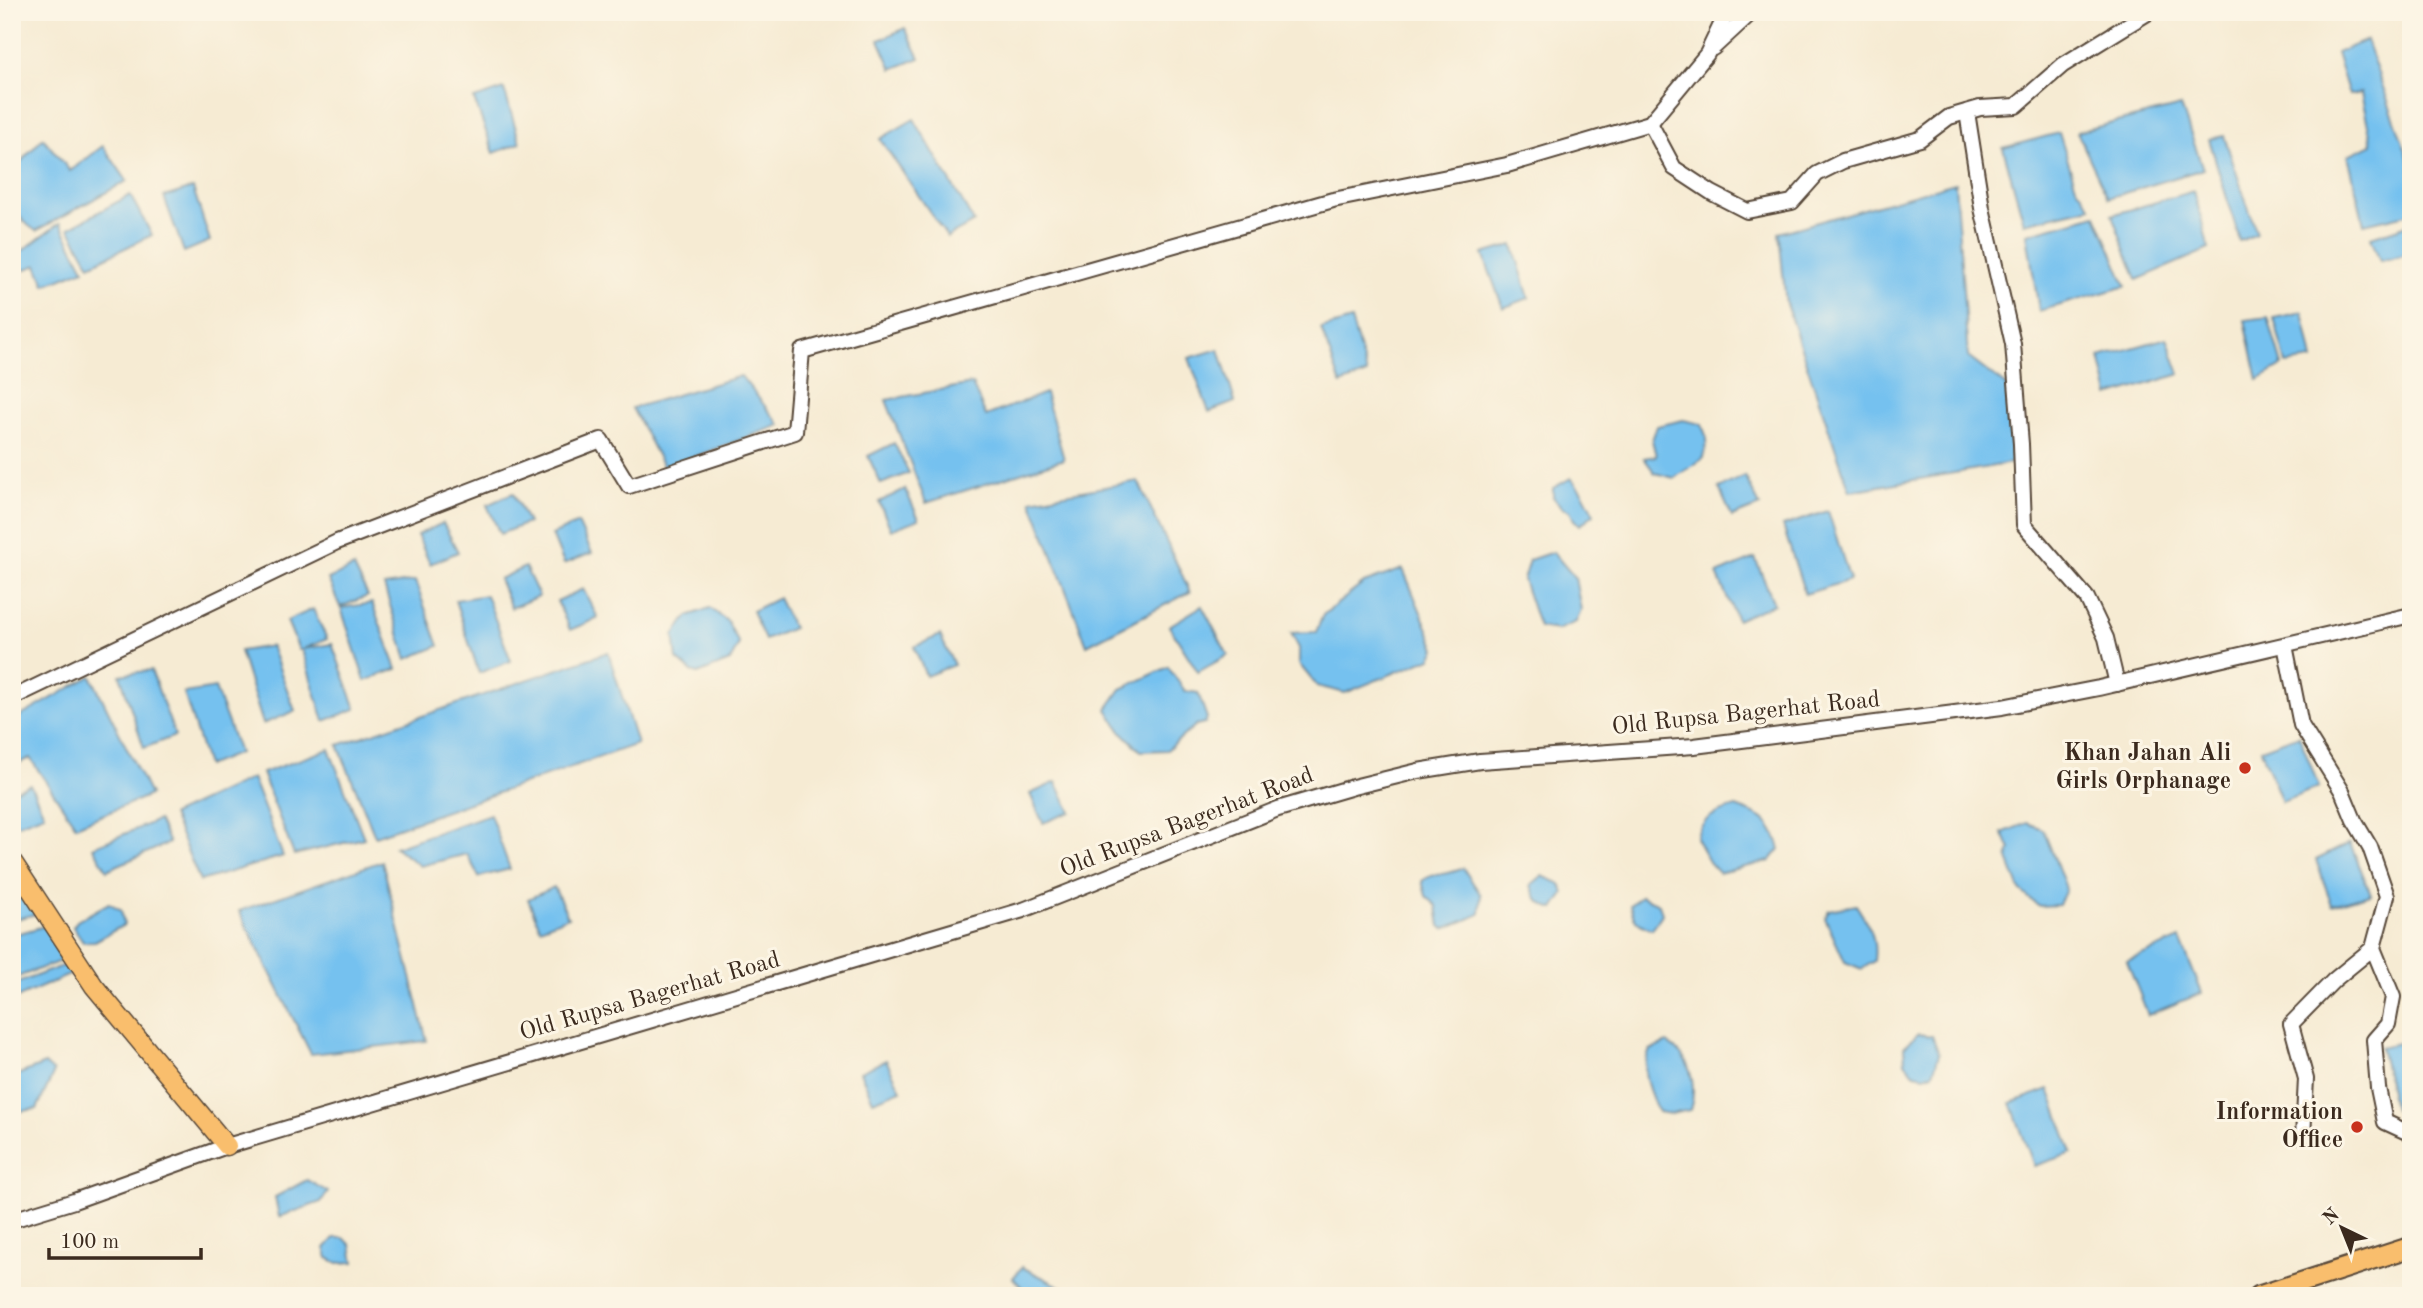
<svg xmlns="http://www.w3.org/2000/svg" width="2423" height="1308" font-family="'Old Standard TT',serif">
	<style>
		.water { fill: #75c1ef; stroke: #587686; stroke-width: 2 }
		.lines { fill: none; stroke-linecap: round; stroke-linejoin: round }
		.minor-casing { stroke: #574739; stroke-width: 18 }
		.major-casing { stroke: #574739; stroke-width: 21 }
		.highway-casing { stroke: #574739; stroke-width: 23 }
		.minor { stroke: #fff; stroke-width: 14 }
		.major { stroke: #f9be6d; stroke-width: 18 }
		.highway { stroke: #f9be6d; stroke-width: 19 }
		.poi-dot { fill: #c8321e; stroke: #fcf5e5; stroke-width: 2.5 }
		.labels { text-anchor: middle; dominant-baseline: central; stroke-width: 6; stroke-linejoin: round; paint-order: stroke }
		.street-label { font-size: 24px; fill: #3b2a1e; stroke: #fcf5e5 }
		.poi-label { font-size: 24px; font-weight: bold; fill: #3b2a1e; stroke: #fcf5e5; text-anchor: end }
	</style>
	<rect width="100%" height="100%" fill="#fcf5e5"/>
	<filter id="ink" filterUnits="userSpaceOnUse"><feTurbulence type="fractalNoise" baseFrequency=".0143" numOctaves="2"/><feDisplacementMap in="SourceGraphic" scale="14" xChannelSelector="R" yChannelSelector="G"/><feConvolveMatrix kernelMatrix="1 2 1 2 8 2 1 2 1" color-interpolation-filters="sRGB"/></filter>
	<filter id="wash" filterUnits="userSpaceOnUse"><feTurbulence type="fractalNoise" baseFrequency=".00686" numOctaves="4" result="noise"/><feDisplacementMap in="SourceGraphic" scale="28" xChannelSelector="R" yChannelSelector="G"/><feGaussianBlur stdDeviation="1.57" result="paint"/><feColorMatrix in="noise" values="0 0 0 0 0 0 0 0 0 0 0 0 0 0 0 0 0 1.4 0 .05"/><feComposite in="paint" operator="in"/></filter>
	<g filter="url(#wash)">
		<rect width="100%" height="100%" fill="#f6ebd3"/>
		<g class="water">
			<path d="M 905,28 L 920,58 L 892,69 L 879,40 Z"/>
			<path d="M 2366,40 L 2411,165 L 2411,213 L 2364,224 L 2348,155 L 2372,144 L 2361,93 L 2349,95 L 2336,53 Z"/>
			<path d="M 504,89 L 520,143 L 494,153 L 474,99 Z"/>
			<path d="M 2181,106 L 2203,169 L 2108,198 L 2077,132 Z"/>
			<path d="M 914,119 L 974,222 L 947,237 L 880,139 Z"/>
			<path d="M 2059,133 L 2076,186 L 2091,207 L 2024,223 L 2003,148 Z"/>
			<path d="M 2224,136 L 2257,234 L 2240,241 L 2209,139 Z"/>
			<path d="M 43,138 L 70,171 L 103,146 L 127,181 L 36,231 C 11,215 12,198 12,171 Z"/>
			<path d="M 1955,183 L 1968,357 L 2006,386 L 2012,463 L 1850,491 L 1786,304 L 1779,233 Z"/>
			<path d="M 193,188 L 210,241 L 184,252 L 164,197 Z"/>
			<path d="M 2194,191 L 2209,249 L 2137,280 L 2112,215 Z"/>
			<path d="M 130,195 L 152,235 L 90,265 L 69,228 Z"/>
			<path d="M 2096,215 L 2126,286 L 2039,311 L 2027,234 Z"/>
			<path d="M 60,223 L 84,269 L 45,285 L 37,265 L 12,274 L 12,250 L 22,251 Z"/>
			<path d="M 2411,224 L 2411,253 L 2380,261 L 2371,237 Z"/>
			<path d="M 1513,245 L 1529,298 L 1503,308 L 1483,254 Z"/>
			<path d="M 2303,312 L 2313,360 L 2286,364 L 2274,318 Z"/>
			<path d="M 2268,317 L 2282,366 L 2258,380 L 2245,320 Z"/>
			<path d="M 1351,320 L 1367,374 L 1341,384 L 1321,329 Z"/>
			<path d="M 2167,338 L 2180,374 L 2109,396 L 2100,357 Z"/>
			<path d="M 1219,349 L 1235,402 L 1209,412 L 1189,358 Z"/>
			<path d="M 741,376 L 780,425 L 664,468 L 632,408 Z"/>
			<path d="M 972,384 L 986,416 L 1045,393 L 1064,459 L 926,503 L 886,400 Z"/>
			<path d="M 1683,420 L 1702,424 L 1707,439 L 1704,458 L 1674,478 L 1655,473 L 1644,458 L 1656,456 L 1652,440 L 1657,426 Z"/>
			<path d="M 894,443 L 909,473 L 881,484 L 868,456 Z"/>
			<path d="M 1745,476 L 1760,506 L 1732,517 L 1719,488 Z"/>
			<path d="M 1571,478 L 1583,493 L 1594,514 L 1580,525 L 1574,520 L 1570,511 L 1562,508 L 1553,497 L 1553,488 Z"/>
			<path d="M 1138,481 L 1190,592 L 1087,645 L 1031,500 Z"/>
			<path d="M 905,489 L 919,519 L 891,530 L 879,502 Z"/>
			<path d="M 513,493 L 528,523 L 500,534 L 487,505 Z"/>
			<path d="M 1828,511 L 1850,580 L 1805,594 L 1783,526 Z"/>
			<path d="M 443,523 L 458,552 L 430,564 L 417,535 Z"/>
			<path d="M 578,523 L 592,553 L 564,564 L 552,535 Z"/>
			<path d="M 1553,552 L 1575,578 L 1581,610 L 1576,622 L 1557,630 L 1539,627 L 1523,580 L 1529,560 Z"/>
			<path d="M 1755,558 L 1774,604 L 1737,620 L 1717,574 Z"/>
			<path d="M 354,567 L 368,596 L 340,607 L 328,579 Z"/>
			<path d="M 525,567 L 539,596 L 511,608 L 499,579 Z"/>
			<path d="M 1403,569 L 1436,649 L 1431,658 L 1345,693 L 1317,686 L 1299,664 L 1299,648 L 1291,633 L 1316,632 L 1323,615 L 1364,583 Z"/>
			<path d="M 415,581 L 439,646 L 407,659 L 384,586 Z"/>
			<path d="M 583,589 L 598,618 L 570,630 L 557,601 Z"/>
			<path d="M 486,595 L 511,661 L 479,673 L 455,600 Z"/>
			<path d="M 778,598 L 793,628 L 765,640 L 752,611 Z"/>
			<path d="M 372,603 L 397,669 L 365,681 L 341,608 Z"/>
			<path d="M 1202,606 L 1228,655 L 1198,672 L 1169,626 Z"/>
			<path d="M 710,608 L 727,621 L 739,644 L 730,661 L 698,674 L 692,672 L 677,659 L 674,635 L 688,616 Z"/>
			<path d="M 313,609 L 327,639 L 303,649 L 332,644 L 356,709 L 324,721 L 302,650 L 299,650 L 287,621 Z"/>
			<path d="M 940,635 L 954,665 L 926,676 L 914,647 Z"/>
			<path d="M 271,646 L 295,711 L 263,724 L 240,651 Z"/>
			<path d="M 608,652 L 637,744 L 375,836 L 338,745 Z"/>
			<path d="M 1168,667 L 1185,691 L 1198,693 L 1207,718 L 1205,723 L 1196,725 L 1167,750 L 1141,751 L 1120,730 L 1107,709 L 1121,689 Z"/>
			<path d="M 151,670 L 175,736 L 144,748 L 120,675 Z"/>
			<path d="M 91,676 L 150,795 L 76,826 L 30,758 L 12,766 L 12,721 Z"/>
			<path d="M 215,688 L 239,753 L 207,766 L 184,693 Z"/>
			<path d="M 2299,735 L 2319,787 L 2282,802 L 2261,749 Z"/>
			<path d="M 329,749 L 364,838 L 294,855 L 262,773 Z"/>
			<path d="M 252,778 L 283,856 L 200,881 L 172,815 Z"/>
			<path d="M 1056,782 L 1071,812 L 1043,823 L 1030,794 Z"/>
			<path d="M 30,784 L 44,814 L 16,825 L 12,816 L 12,792 Z"/>
			<path d="M 1736,807 C 1762,816 1772,820 1780,849 L 1770,861 L 1719,873 L 1709,862 L 1696,838 C 1703,816 1715,813 1736,807 Z"/>
			<path d="M 490,814 L 510,869 L 479,877 L 467,854 L 420,866 L 395,847 Z"/>
			<path d="M 158,820 L 169,843 L 107,870 L 93,847 Z"/>
			<path d="M 2027,823 L 2043,829 L 2066,888 L 2059,905 L 2038,906 L 2020,890 L 2008,859 L 2011,849 L 2002,833 Z"/>
			<path d="M 2350,843 L 2371,894 L 2332,905 L 2316,860 Z"/>
			<path d="M 382,861 L 427,1041 L 311,1054 L 239,911 Z"/>
			<path d="M 1463,868 L 1481,895 L 1480,914 L 1444,929 L 1440,926 L 1437,906 L 1426,896 L 1422,881 C 1435,871 1446,877 1463,868 Z"/>
			<path d="M 1542,876 L 1561,884 L 1564,894 L 1554,909 C 1540,905 1535,899 1531,885 Z"/>
			<path d="M 20,880 L 40,913 L 12,920 L 12,883 Z"/>
			<path d="M 554,887 L 568,917 L 540,928 L 528,899 Z"/>
			<path d="M 1641,896 L 1659,904 L 1662,914 L 1652,929 C 1638,925 1633,919 1630,905 Z"/>
			<path d="M 109,903 L 121,910 L 124,925 L 95,941 L 83,942 L 73,927 L 77,921 Z"/>
			<path d="M 1856,905 C 1869,926 1877,936 1874,961 L 1862,969 L 1845,962 L 1825,918 L 1829,910 Z"/>
			<path d="M 45,926 L 64,960 L 12,979 L 12,935 Z"/>
			<path d="M 2180,939 L 2202,993 L 2148,1015 L 2127,961 Z"/>
			<path d="M 70,963 L 74,973 L 12,1000 L 12,985 Z"/>
			<path d="M 1918,1034 L 1932,1036 L 1939,1054 L 1933,1073 L 1925,1076 L 1915,1074 L 1905,1062 L 1904,1047 Z"/>
			<path d="M 2411,1040 L 2411,1105 L 2394,1109 L 2380,1047 Z"/>
			<path d="M 1667,1043 C 1690,1056 1698,1085 1690,1110 L 1671,1114 L 1658,1112 C 1649,1090 1639,1072 1650,1050 Z"/>
			<path d="M 886,1060 L 901,1090 L 873,1101 L 860,1072 Z"/>
			<path d="M 45,1064 L 54,1072 L 37,1109 L 12,1112 L 12,1077 Z"/>
			<path d="M 2049,1089 L 2072,1153 L 2034,1166 L 2011,1103 Z"/>
			<path d="M 307,1180 L 328,1192 L 321,1202 L 279,1217 L 275,1197 Z"/>
			<path d="M 334,1238 L 344,1238 L 351,1245 L 354,1262 L 338,1263 L 328,1258 L 325,1248 Z"/>
			<path d="M 1022,1267 L 1079,1296 L 1030,1296 L 1013,1278 Z"/>
		</g>
	</g>
	<g filter="url(#ink)">
		<g class="lines">
			<g class="minor-casing">
				<g id="minor">
					<path d="M 1713,48 L 1752,12"/>
					<path d="M 1967,112 L 1982,208 L 2013,344 L 2021,444 L 2024,525 L 2087,598 L 2106,638 L 2117,684"/>
					<path d="M 1650,123 L 1674,168 L 1712,193 L 1747,211 L 1792,202 L 1817,174 L 1843,161 L 1920,139 L 1949,117 L 1980,108 L 2016,106 L 2063,65 L 2149,12"/>
					<path d="M 2285,645 L 2301,725 L 2342,791 L 2354,820 L 2370,847 L 2387,896 L 2373,948 L 2393,997 L 2388,1024 L 2374,1040 L 2378,1088 L 2385,1122 L 2411,1134"/>
					<path d="M 12,698 L 337,542 L 601,440 L 629,486 L 795,432 L 802,351 L 1333,200 L 1507,165 L 1650,123 L 1707,54 L 1727,12"/>
					<path d="M 2303,1137 L 2306,1079 L 2291,1024 L 2334,980 L 2373,948"/>
					<path d="M 12,1220 L 74,1201 L 227,1146 L 1023,910 L 1278,809 L 1353,787 L 1418,771 L 1480,761 L 1694,746 L 2002,707 L 2099,688 L 2411,615"/>
				</g>
			</g>
			<g class="major-casing">
				<path id="major" d="M 12,861 L 94,986 L 227,1146"/>
			</g>
			<g class="highway-casing">
				<path id="highway" d="M 2259,1296 L 2411,1247"/>
			</g>
			<use href="#minor" class="minor"/>
			<use href="#major" class="major"/>
			<use href="#highway" class="highway"/>
		</g>
	</g>
	<g class="poi-dot">
		<circle cx="2245" cy="768" r="7"/>
		<circle cx="2357" cy="1127" r="7"/>
	</g>
	<g class="labels">
		<g class="street-label">
			<text transform="translate(1746 714) rotate(-6)">Old Rupsa Bagerhat Road</text>
			<text transform="translate(1187 823) rotate(-21)">Old Rupsa Bagerhat Road</text>
			<text transform="translate(650 997) rotate(-16)">Old Rupsa Bagerhat Road</text>
		</g>
		<g class="poi-label">
			<text x="2231" y="754">Khan Jahan Ali<tspan x="2231" dy="28">Girls Orphanage</tspan></text>
			<text x="2343" y="1113">Information<tspan x="2343" dy="28">Office</tspan></text>
		</g>
	</g>
	<rect width="2423" height="1308" fill="none" stroke="#fcf5e5" stroke-width="42"/>
	<g transform="translate(2342 1228) rotate(317)" stroke="#fcf5e5" stroke-width="5" paint-order="stroke">
	<path d="M0-5L12 26L0 18L-12 26Z" fill="#3b2a1e"/>
	<text y="-10" font-size="19" font-weight="bold" text-anchor="middle" fill="#3b2a1e">N</text>
	</g>
	<path d="M49 1248v10h152v-10" fill="none" stroke="#3b2a1e" stroke-width="3.5"/>
	<text x="60" y="1248" font-size="21" fill="#3b2a1e" stroke="#fcf5e5" stroke-width="5" paint-order="stroke">100 m</text>
</svg>
